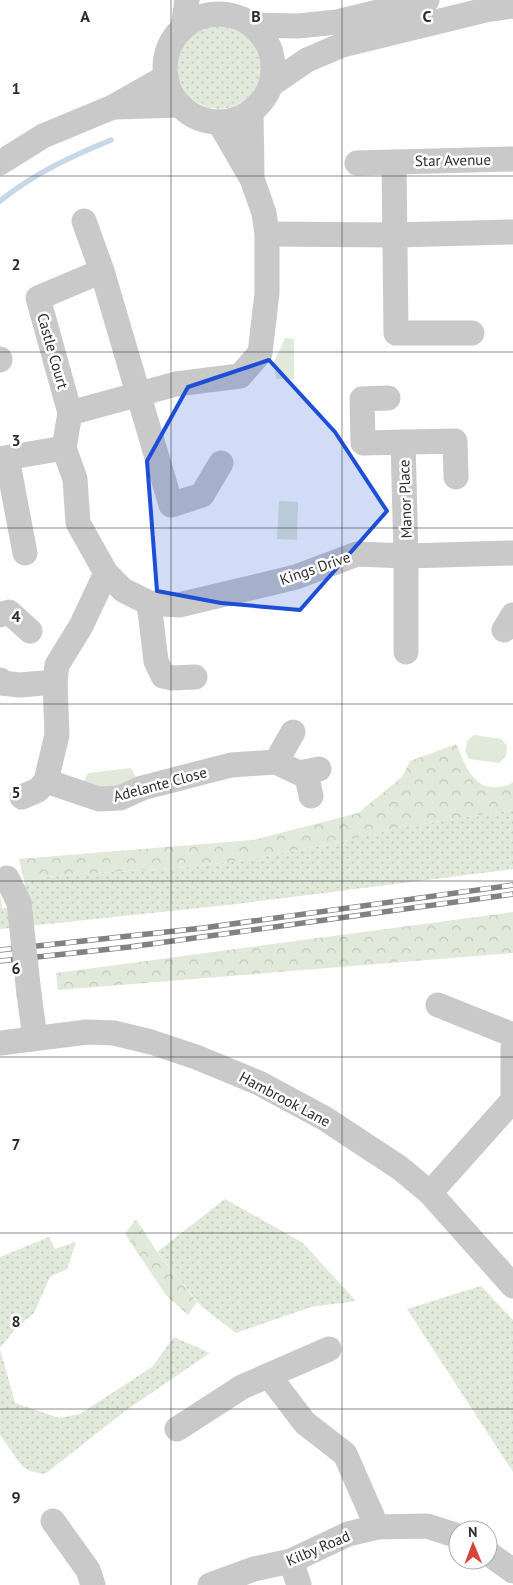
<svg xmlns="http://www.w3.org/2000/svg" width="513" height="1585" font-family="'PT Sans',sans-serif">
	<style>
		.grass { fill: url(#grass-dots) }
		.forest { fill: url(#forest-crowns) }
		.park { fill: #e0e9da }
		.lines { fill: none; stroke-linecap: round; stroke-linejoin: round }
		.stream { stroke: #c8d7e7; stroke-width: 5.5 }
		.minor { stroke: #c9c9c9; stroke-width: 25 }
		.rail-casing { stroke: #818181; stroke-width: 5.5 }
		.rail { stroke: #fff; stroke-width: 4; stroke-dasharray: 11; stroke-linecap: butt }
		.minor-bridge { stroke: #c9c9c9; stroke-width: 25 }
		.marked { fill: #1d4ed8; fill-opacity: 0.2; stroke: #1d4ed8; stroke-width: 4; stroke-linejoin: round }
		.grid { fill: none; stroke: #2c2c2c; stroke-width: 1; stroke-opacity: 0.55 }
		.labels { text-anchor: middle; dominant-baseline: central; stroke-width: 5; stroke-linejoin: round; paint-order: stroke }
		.street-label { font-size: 15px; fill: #2c2c2c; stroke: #fff }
		.grid-label { font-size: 16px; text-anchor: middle; font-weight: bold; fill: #2c2c2c; stroke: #fff; stroke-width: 5; stroke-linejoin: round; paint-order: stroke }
	</style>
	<defs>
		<pattern id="grass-dots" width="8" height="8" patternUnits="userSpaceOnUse" patternTransform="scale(1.25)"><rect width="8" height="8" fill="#e0e9da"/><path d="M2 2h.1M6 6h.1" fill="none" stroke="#c0c8bb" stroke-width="1.8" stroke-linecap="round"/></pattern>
		<pattern id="forest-crowns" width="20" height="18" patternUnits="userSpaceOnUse" patternTransform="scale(1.25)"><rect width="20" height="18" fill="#e0e9da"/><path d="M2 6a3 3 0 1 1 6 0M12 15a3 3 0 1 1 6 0" fill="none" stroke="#c0c8bb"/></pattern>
	</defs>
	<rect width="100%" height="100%" fill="#fff"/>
	<g class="grass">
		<circle cx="219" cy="67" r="42"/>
		<path d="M 513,810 L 513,869 L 237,904 L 0,929 L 0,893 L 2,908 L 7,908 L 28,920 L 24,880 L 64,875 L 192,867 L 244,860 L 340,842 L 396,828 Z"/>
		<path d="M 225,1199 L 303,1243 L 356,1301 L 311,1307 L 236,1333 L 201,1306 L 157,1252 Z"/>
		<path d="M 49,1237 L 55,1249 L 76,1242 L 67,1269 L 50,1277 L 34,1313 L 16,1328 L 0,1348 L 0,1257 Z"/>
		<path d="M 481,1286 L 513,1320 L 513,1472 L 407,1309 Z"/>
		<path d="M 174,1337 L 210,1353 L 125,1411 L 45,1474 L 30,1471 L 22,1466 L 0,1435 L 0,1349 L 15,1403 L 59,1418 L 80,1414 L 152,1367 Z"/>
	</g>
	<g class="forest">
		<path d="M 456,744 C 465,763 472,790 498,787 C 504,786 508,786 513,782 L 513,810 L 396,828 L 340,842 L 244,860 L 192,867 L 64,875 L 24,880 L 19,859 L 253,840 L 358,813 L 402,777 L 410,761 Z"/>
		<path d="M 513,912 L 513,953 L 58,990 L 56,973 Z"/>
		<path d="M 136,1219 L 157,1252 L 197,1302 L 188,1315 L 166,1295 L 125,1234 Z"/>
	</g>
	<g class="park">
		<path d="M 285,338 L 294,339 L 294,379 L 276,379 L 274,362 Z"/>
		<path d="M 279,501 L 298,502 L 297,540 L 277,539 Z"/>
		<path d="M 474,735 L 501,739 L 507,746 L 506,756 L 499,763 L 469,759 L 465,751 L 468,740 Z"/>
		<path d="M 131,768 L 137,779 L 111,790 L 84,781 L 88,773 Z"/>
	</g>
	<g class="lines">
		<path class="stream" d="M 0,201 C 33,174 72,156 111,140"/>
		<g class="minor">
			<circle cx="219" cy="68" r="54"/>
			<path d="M 253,25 L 298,26 L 337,22 L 427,0"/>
			<path d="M 183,27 L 187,0"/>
			<path d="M 272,84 L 307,60 L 342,45 L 485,10 L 513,6"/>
			<path d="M 116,107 L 180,105"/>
			<path d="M 251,112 L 252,176"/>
			<path d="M 219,122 L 252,179 L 264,213 L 267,234 L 267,293 L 260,353 L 240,376 L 176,384 L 70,413 L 64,448 L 75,479 L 78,523 L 106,573 L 123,590 L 149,603 L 179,605 L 296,577 L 357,554 L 406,556 L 513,553"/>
			<path d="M 394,162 L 396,333 L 472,333"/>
			<path d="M 0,163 L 43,136 L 113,107 L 166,77"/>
			<path d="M 357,163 L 513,159"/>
			<path d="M 84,221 L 102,271 L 171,505 L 202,495 L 221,463"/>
			<path d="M 267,234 L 395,235 L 513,232"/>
			<path d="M 0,360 L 0,359"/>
			<path d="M 388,398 L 362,399 L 363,443 L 455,441 L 456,477"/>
			<path d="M 70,413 L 38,298 L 102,271"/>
			<path d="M 403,442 L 406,556 L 406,652"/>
			<path d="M 7,458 L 25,553"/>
			<path d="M 0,459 L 64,448"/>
			<path d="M 149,603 L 156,661 L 163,676 L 172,678 L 195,677"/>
			<path d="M 0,615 L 9,612 L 30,631"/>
			<path d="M 504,630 L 513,615"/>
			<path d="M 0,680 L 1,683 L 20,685 L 55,682"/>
			<path d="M 276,762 L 293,732"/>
			<path d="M 306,772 L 311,796"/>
			<path d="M 46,781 L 99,799 L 120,798 L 142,788 L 231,765 L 276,762 L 299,773 L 319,769"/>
			<path d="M 22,797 L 38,790 L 46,781 L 57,735 L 55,682 L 57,665 L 81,626 L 106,573"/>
			<path d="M 7,878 L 19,903"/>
			<path d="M 29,994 L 35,1038"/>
			<path d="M 438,1005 L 513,1035"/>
			<path d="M 0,1043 L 87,1032 L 114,1033 L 151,1042 L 196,1057 L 259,1083 L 324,1118 L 400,1168 L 430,1193 L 513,1286"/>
			<path d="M 430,1193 L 513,1100 L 513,1048"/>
			<path d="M 269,1376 L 305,1423 L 345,1454 L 377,1527"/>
			<path d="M 177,1429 L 242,1387 L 329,1349"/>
			<path d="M 53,1521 L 88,1570 L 93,1585"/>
			<path d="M 488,1553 L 513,1571"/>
			<path d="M 291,1561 L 299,1585"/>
			<path d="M 210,1585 L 254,1569 L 291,1561 L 348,1534 L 377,1527 L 427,1526 L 458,1536"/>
		</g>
		<g class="rail-casing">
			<g id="rail">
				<path d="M 0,950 L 203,928 L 513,885"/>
				<path d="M 0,961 L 129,947 L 513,894"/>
			</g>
		</g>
		<use href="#rail" class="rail"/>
		<path class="minor-bridge" d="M 19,903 L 29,994"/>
	</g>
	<path class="marked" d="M 269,360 L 335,432 L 387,511 L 300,610 L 221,603 L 157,591 L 147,461 L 188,387 Z"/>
	<path class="grid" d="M 171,0 L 171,1585M 342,0 L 342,1585M 0,176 L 513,176M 0,352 L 513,352M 0,528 L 513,528M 0,704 L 513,704M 0,881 L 513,881M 0,1057 L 513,1057M 0,1233 L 513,1233M 0,1409 L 513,1409"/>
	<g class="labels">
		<g class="street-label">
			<text transform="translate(453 160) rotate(-1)">Star Avenue</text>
			<text transform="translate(53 351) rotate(74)">Castle Court</text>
			<text transform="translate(405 499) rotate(-92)">Manor Place</text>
			<text transform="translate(315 568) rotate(-19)">Kings Drive</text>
			<text transform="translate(160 784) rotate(-15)">Adelante Close</text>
			<text transform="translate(285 1099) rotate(28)">Hambrook Lane</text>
			<text transform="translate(318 1548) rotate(-23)">Kilby Road</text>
		</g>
	</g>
	<g class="grid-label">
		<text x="85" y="22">A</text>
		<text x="256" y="22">B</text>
		<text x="427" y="22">C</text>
		<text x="16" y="94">1</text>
		<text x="16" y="270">2</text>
		<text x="16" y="446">3</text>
		<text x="16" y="622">4</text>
		<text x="16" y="798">5</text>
		<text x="16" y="974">6</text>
		<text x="16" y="1150">7</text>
		<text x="16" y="1327">8</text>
		<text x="16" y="1503">9</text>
	</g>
	<g transform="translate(473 1545) rotate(359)"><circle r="24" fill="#ffffff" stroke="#ababab"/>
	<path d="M0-4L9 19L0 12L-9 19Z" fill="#d6443b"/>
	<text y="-8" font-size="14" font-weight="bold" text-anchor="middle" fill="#2c2c2c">N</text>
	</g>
</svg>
